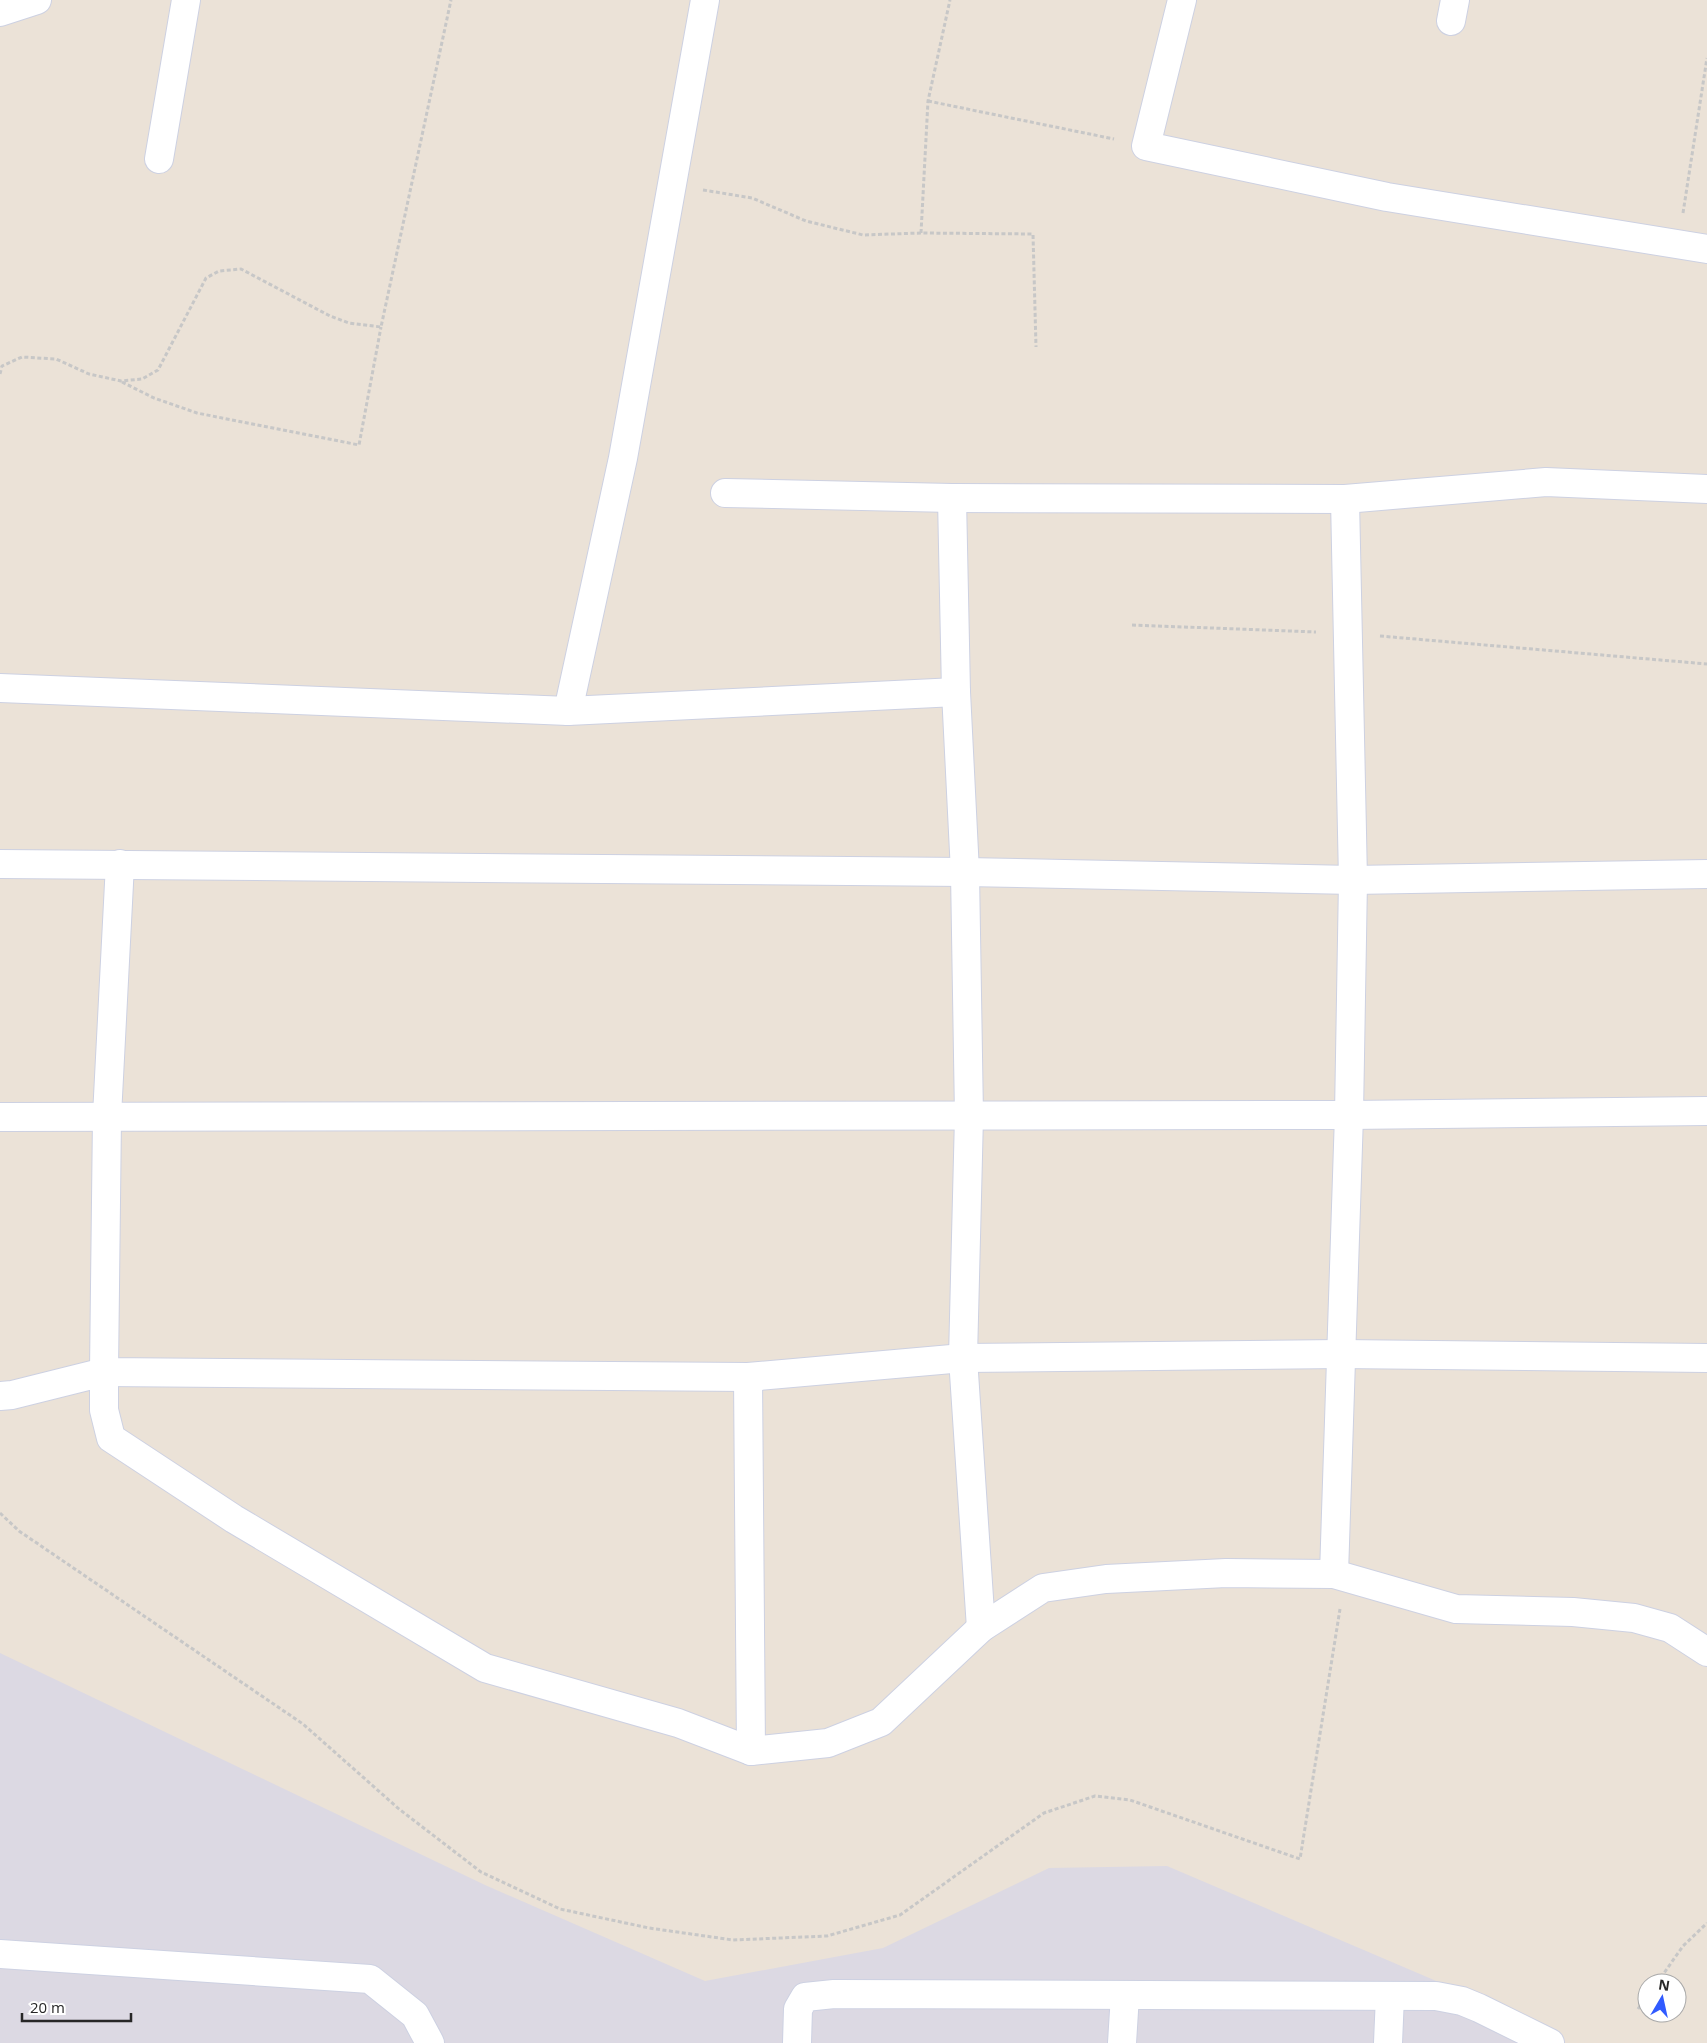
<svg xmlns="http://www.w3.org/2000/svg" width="1707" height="2043" font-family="'Open Sans',sans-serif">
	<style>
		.industrial { fill: #dcd9e3 }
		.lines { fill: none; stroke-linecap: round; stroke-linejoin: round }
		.minor-casing { stroke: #cdd1e2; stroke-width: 30 }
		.path { stroke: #c7c7c7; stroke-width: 3; stroke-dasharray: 4 2.5; stroke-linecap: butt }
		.minor { stroke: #fff; stroke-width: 28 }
	</style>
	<rect width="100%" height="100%" fill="#ebe2d7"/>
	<path class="industrial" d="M 0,1653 L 485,1885 L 705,1981 L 883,1948 L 1049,1868 L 1167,1866 L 1434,1980 L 1557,2043 L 0,2043 Z"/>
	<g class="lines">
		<g class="minor-casing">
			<g id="minor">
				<path d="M 1182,0 L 1146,146 L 1387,197 L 1707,249"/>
				<path d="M 0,12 L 37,0"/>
				<path d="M 1451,21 L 1455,0"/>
				<path d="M 159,159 L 186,0"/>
				<path d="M 725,493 L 952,498 L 1345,499 L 1546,482 L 1707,489"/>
				<path d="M 952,498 L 956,692 L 965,872 L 969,1116 L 963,1358 L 981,1628"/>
				<path d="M 0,688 L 568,711 L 956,692"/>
				<path d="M 568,711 L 623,458 L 705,0"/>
				<path d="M 0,864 L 965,872 L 1353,880 L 1707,874"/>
				<path d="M 120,864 L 107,1116 L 104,1372 L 748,1377 L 963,1358 L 1341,1354 L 1707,1358"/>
				<path d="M 0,1117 L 1349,1115 L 1707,1111"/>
				<path d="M 748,1377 L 751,1751"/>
				<path d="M 0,1396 L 12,1395 L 104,1372 L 104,1410 L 111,1438 L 234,1519 L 485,1668 L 678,1723 L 751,1751 L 828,1743 L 881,1722 L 981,1628 L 1043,1588 L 1106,1579 L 1226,1573 L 1334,1574 L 1456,1609 L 1573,1612 L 1634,1618 L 1670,1628 L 1707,1652"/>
				<path d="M 1334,1574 L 1349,1115 L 1353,880 L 1345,499"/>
				<path d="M 0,1954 L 370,1979 L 415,2015 L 430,2043"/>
				<path d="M 797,2043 L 798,2009 L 805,1997 L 834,1994 L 1436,1996 L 1462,2001 L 1479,2008 L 1550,2043"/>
				<path d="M 1122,2043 L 1125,1995"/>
				<path d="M 1388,2043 L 1390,1996"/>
			</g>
		</g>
		<g class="path">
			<path d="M 928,101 L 1114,139"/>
			<path d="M 703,190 L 752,198 L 806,221 L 863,235 L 921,233 L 1033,234 L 1036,347"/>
			<path d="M 1683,213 L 1707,58"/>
			<path d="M 921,233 L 928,101 L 950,0"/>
			<path d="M 0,374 L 2,366 L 22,357 L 56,359 L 89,374 L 121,381 L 142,379 L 158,370 L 206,278 L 219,271 L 241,269 L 330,316 L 349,323 L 381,327 L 451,0"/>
			<path d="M 122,382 L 154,398 L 197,413 L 359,445 L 381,327"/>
			<path d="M 1132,625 L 1316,632"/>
			<path d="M 1380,636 L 1707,664"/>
			<path d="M 0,1513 L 19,1531 L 303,1724 L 399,1809 L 481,1872 L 560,1909 L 649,1928 L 733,1940 L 827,1936 L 900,1915 L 1044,1813 L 1095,1796 L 1130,1800 L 1300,1859 L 1340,1609"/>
			<path d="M 1657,1983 L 1683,1946 L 1707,1923"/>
			<path d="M 1638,2009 L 1647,1996"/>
		</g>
		<use href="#minor" class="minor"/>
	</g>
	<g transform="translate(1662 1998) rotate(9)"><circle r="24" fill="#ffffff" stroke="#a9a9a9"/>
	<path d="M0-4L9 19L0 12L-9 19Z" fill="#315bff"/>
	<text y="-8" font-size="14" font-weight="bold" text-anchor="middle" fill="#272727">N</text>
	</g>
	<path d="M22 2013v8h109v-8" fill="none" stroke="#272727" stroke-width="2.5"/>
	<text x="30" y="2013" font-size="15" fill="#272727" stroke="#ffffff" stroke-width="4" paint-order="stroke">20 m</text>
</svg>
